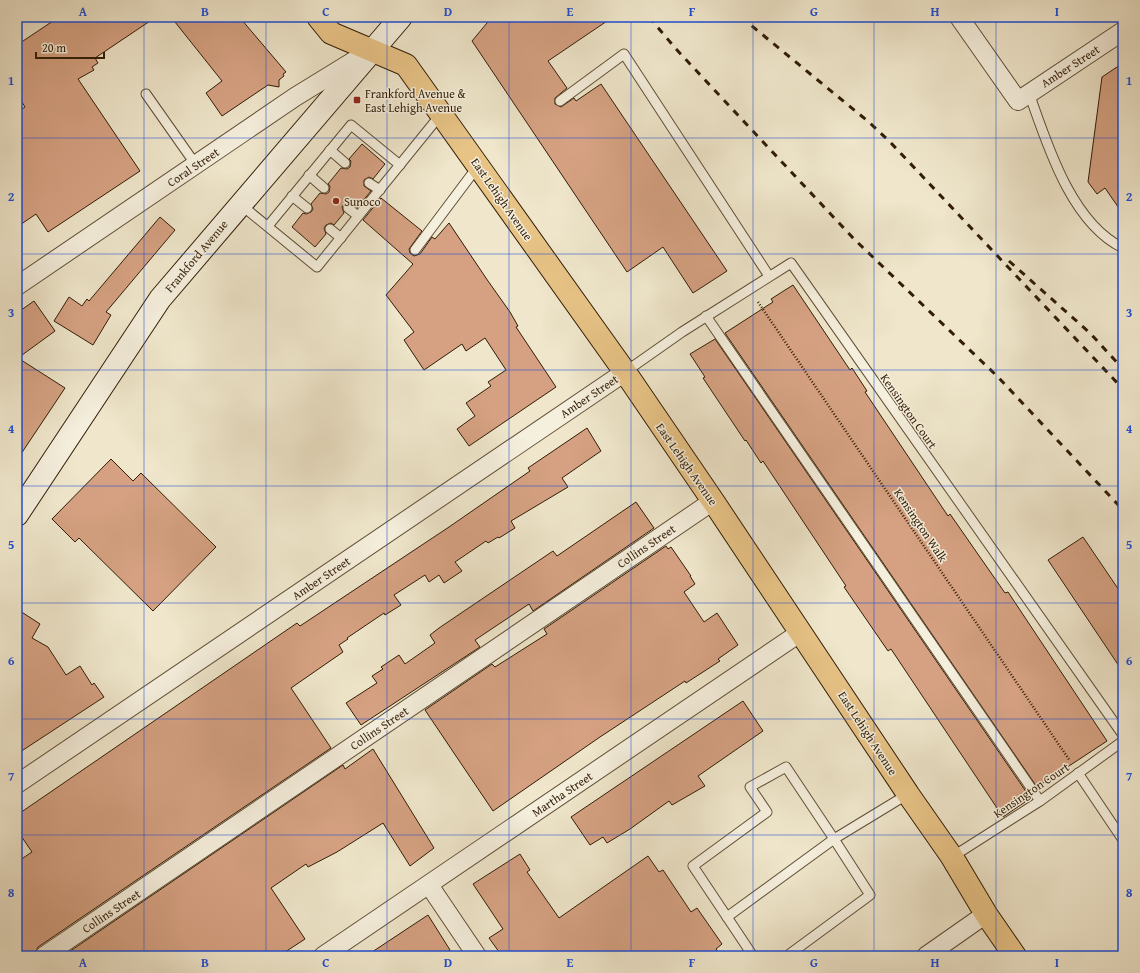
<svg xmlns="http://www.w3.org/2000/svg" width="1140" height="973" font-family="'Gentium Book Plus',serif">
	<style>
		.building { fill: #d5a182; stroke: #311c05 }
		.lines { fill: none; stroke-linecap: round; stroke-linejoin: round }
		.service-casing { stroke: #604e36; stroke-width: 11 }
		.minor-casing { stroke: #604e36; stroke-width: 20 }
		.secondary-casing { stroke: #311c05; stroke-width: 24 }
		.primary-casing { stroke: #311c05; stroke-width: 24 }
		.path { stroke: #311c05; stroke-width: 2.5; stroke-dasharray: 1 2; stroke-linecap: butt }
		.service { stroke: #f5efdd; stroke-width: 9 }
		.minor { stroke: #f5efdd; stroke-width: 18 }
		.secondary { stroke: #f5efdd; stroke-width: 22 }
		.primary { stroke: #e8c386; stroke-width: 22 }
		.rail { stroke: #311c05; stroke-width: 3; stroke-dasharray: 7 7; stroke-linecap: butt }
		.grid { fill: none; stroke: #1d4ed8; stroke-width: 1; stroke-opacity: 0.55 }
		.poi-dot { fill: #8f2418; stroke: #f5efdd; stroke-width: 1.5 }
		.labels { text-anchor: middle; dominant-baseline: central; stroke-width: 3; stroke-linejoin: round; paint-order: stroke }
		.street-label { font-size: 12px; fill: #311c05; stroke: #f5efdd }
		.poi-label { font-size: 12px; fill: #311c05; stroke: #f5efdd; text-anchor: start }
		.neatline { fill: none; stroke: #1d4ed8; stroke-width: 1.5 }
		.grid-label { font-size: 13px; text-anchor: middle; font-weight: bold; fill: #1d4ed8 }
	</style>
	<rect width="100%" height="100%" fill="#efe6cb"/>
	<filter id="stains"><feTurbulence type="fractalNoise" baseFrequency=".005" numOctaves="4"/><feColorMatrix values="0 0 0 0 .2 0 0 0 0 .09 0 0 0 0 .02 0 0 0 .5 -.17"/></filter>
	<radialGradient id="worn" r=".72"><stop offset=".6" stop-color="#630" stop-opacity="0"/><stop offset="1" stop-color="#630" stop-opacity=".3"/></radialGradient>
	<g class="building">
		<path d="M 59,17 L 156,17 L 95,58 L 98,63 L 92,67 L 94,70 L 78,79 L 140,171 L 48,232 L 36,214 L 17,227 L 17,112 L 25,107 L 17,94 L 17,45 Z"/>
		<path d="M 171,17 L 238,17 L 241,19 L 286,72 L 283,74 L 284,76 L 279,80 L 279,87 L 268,85 L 222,116 L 206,93 L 222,81 Z"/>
		<path d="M 492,17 L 613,17 L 548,61 L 567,88 L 555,98 L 555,104 L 561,107 L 574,98 L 576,101 L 601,84 L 727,271 L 693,293 L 663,247 L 627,272 L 472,41 Z"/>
		<path d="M 1123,63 L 1123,214 L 1105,188 L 1097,194 L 1088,182 L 1102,77 Z"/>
		<path d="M 362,144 L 385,164 L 373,179 L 369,177 L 364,180 L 364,186 L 371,191 L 357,208 L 349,202 L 344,204 L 342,207 L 344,213 L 334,225 L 331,223 L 326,225 L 324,228 L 326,234 L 315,247 L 292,227 L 303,213 L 306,214 L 311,212 L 313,209 L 311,204 L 320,193 L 326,194 L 329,192 L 330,186 L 328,184 L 341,168 L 347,169 L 350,167 L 351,161 L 349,159 Z"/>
		<path d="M 381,198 L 422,231 L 409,249 L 410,253 L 414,256 L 420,254 L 432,237 L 435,239 L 449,223 L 488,281 L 510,312 L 518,326 L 516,327 L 556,387 L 469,446 L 457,429 L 475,416 L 466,403 L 491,386 L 488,382 L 506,370 L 485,338 L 466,351 L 462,344 L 424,370 L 404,340 L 414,332 L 386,295 L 413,264 L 363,220 Z"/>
		<path d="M 160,217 L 175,230 L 106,312 L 111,315 L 93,345 L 54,321 L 69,297 L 82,306 L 87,299 L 89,301 Z"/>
		<path d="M 793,285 L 850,370 L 852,368 L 867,391 L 865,392 L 948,516 L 950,514 L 1005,593 L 1008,592 L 1107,741 L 1037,787 L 725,333 L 773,302 L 771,299 Z"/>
		<path d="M 34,301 L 55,331 L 18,358 L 65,388 L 17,460 L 17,313 Z"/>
		<path d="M 715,339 L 1027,793 L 1022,797 L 1025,802 L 1003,817 L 891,649 L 888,651 L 844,587 L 846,586 L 763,461 L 761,463 L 746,440 L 745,441 L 703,378 L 705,377 L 690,354 Z"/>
		<path d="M 587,428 L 601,451 L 562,478 L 568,487 L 511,521 L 515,528 L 499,538 L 498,537 L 488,543 L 486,541 L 455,562 L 462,571 L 444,583 L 439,575 L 429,582 L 425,575 L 394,595 L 401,605 L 385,615 L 384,613 L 347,638 L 348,639 L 339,645 L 343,652 L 291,688 L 331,748 L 38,947 L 34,956 L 17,956 L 17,862 L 32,852 L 17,830 L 17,815 L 297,623 L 300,626 L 449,527 L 530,471 L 528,468 Z"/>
		<path d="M 111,459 L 133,481 L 141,473 L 216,547 L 153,611 L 79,538 L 75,542 L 52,519 Z"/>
		<path d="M 636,502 L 654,528 L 533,611 L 529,604 L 475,640 L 480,647 L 361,725 L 346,703 L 377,683 L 372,676 L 383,669 L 381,667 L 399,655 L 405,664 L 435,643 L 430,635 L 439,628 L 553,551 L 557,556 Z"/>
		<path d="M 1083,537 L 1123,596 L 1123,672 L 1048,560 Z"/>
		<path d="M 666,546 L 668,549 L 671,547 L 691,576 L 690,576 L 695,584 L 684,592 L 704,622 L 717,613 L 738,645 L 718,659 L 720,661 L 686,683 L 685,681 L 600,737 L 493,811 L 425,710 L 492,664 L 495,667 L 547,634 L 544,629 Z"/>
		<path d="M 17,609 L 40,624 L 32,638 L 48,647 L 66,675 L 80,666 L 92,685 L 94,683 L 104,697 L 17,754 Z"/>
		<path d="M 743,701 L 763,731 L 698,776 L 705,786 L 672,805 L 669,801 L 630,829 L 607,843 L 603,837 L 590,845 L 571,817 Z"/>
		<path d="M 373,749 L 434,848 L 410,866 L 383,823 L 337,852 L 308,867 L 306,864 L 271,888 L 305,939 L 279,956 L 63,956 L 343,765 L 345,769 Z"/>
		<path d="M 520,854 L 530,870 L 527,872 L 559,918 L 648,856 L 659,872 L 663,870 L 691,912 L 697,908 L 722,944 L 716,949 L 721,956 L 502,956 L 489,938 L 503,929 L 473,884 Z"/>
		<path d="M 428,915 L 450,950 L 441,956 L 366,956 Z"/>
	</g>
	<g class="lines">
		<g class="service-casing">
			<g id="service">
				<path d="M 1029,93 C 1047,144 1071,223 1123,248"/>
				<path d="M 146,94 L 196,165"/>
				<path d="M 560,101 L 624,54 L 769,276"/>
				<path d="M 330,150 L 345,163"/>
				<path d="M 309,175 L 324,188"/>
				<path d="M 369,183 L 380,190"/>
				<path d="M 292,196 L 307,208"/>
				<path d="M 240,204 L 317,267 L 441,114"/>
				<path d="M 348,208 L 358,216"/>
				<path d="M 268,226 L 351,125 L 400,165"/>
				<path d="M 330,229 L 341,238"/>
				<path d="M 415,250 L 478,166"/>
				<path d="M 706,316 L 1040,801"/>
				<path d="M 625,372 L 682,332 L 791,263 L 1123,735"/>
				<path d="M 1078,773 L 1123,840"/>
				<path d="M 952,857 L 1040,801 L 1123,741"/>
				<path d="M 727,917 L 834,839 L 870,895 L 787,956"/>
				<path d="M 753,956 L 693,866 L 767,812 L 750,787 L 786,767 L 834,839 L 908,794"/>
			</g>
		</g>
		<g class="minor-casing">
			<g id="minor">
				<path d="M 959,17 L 1018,101 L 1123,31"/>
				<path d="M 17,286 L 295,97 L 365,54"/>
				<path d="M 17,784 L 625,372"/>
				<path d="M 429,885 L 477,956"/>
				<path d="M 44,956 L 713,501"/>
				<path d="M 323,956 L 801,632"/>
				<path d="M 926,956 L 986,914"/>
			</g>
		</g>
		<g class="secondary-casing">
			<path id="secondary" d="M 17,515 L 160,299 L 401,17"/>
		</g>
		<g class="primary-casing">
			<path id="primary" d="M 318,17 L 331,33 L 406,65 L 625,372 L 713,501 L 908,794 L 952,857 L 986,914 L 1015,956"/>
		</g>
		<path class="path" d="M 758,302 L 1070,761"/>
		<use href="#service" class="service"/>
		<use href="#minor" class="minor"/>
		<use href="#secondary" class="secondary"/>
		<use href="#primary" class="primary"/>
		<g class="rail">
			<path d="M 649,17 L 676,49 L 854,239 L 998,377 L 1123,510"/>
			<path d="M 741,17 L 870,123 L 891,143 L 1123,389"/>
			<path d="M 1009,261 L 1090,333 L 1123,369"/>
		</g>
	</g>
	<path class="grid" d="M 144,17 L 144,956M 266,17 L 266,956M 387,17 L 387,956M 509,17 L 509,956M 631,17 L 631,956M 753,17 L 753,956M 874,17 L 874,956M 996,17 L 996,956M 17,138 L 1123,138M 17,254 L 1123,254M 17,370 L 1123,370M 17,486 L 1123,486M 17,603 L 1123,603M 17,719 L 1123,719M 17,835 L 1123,835"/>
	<g class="poi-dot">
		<rect x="353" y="96" width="8" height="8" rx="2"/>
		<circle cx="336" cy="201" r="4"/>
	</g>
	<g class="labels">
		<g class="street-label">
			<text transform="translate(1070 66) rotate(-33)">Amber Street</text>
			<text transform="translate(193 167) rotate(-34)">Coral Street</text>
			<text transform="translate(502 199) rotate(55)">East Lehigh Avenue</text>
			<text transform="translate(196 256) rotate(-50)">Frankford Avenue</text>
			<text transform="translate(589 396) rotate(-34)">Amber Street</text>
			<text transform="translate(909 411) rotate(55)">Kensington Court</text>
			<text transform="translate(687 464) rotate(55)">East Lehigh Avenue</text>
			<text transform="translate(921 525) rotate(56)">Kensington Walk</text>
			<text transform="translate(646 546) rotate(-34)">Collins Street</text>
			<text transform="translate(321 578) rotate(-34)">Amber Street</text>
			<text transform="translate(379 728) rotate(-34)">Collins Street</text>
			<text transform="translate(868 733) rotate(57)">East Lehigh Avenue</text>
			<text transform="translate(1031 790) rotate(-34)">Kensington Court</text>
			<text transform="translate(562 794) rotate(-34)">Martha Street</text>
			<text transform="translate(111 911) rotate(-34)">Collins Street</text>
		</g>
		<g class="poi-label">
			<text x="365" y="93">Frankford Avenue &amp;<tspan x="365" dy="14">East Lehigh Avenue</tspan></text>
			<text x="344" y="201">Sunoco</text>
		</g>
	</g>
	<rect width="1140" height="973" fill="none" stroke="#efe6cb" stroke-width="44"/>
	<path d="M36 52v6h68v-6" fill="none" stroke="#311c05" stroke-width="2"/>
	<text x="42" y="52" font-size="12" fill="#311c05" stroke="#f5efdd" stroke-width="3" paint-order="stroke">20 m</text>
	<rect x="22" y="22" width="1096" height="929" class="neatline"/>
	<g class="grid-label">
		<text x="83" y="16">A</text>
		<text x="205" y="16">B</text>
		<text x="326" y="16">C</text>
		<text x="448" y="16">D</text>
		<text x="570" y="16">E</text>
		<text x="692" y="16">F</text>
		<text x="814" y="16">G</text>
		<text x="935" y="16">H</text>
		<text x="1057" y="16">I</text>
		<text x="11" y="85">1</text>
		<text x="1129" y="85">1</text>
		<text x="11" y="201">2</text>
		<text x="1129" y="201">2</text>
		<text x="11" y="317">3</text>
		<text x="1129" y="317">3</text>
		<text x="11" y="433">4</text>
		<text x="1129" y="433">4</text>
		<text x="11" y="549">5</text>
		<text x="1129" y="549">5</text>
		<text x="11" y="665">6</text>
		<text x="1129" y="665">6</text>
		<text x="11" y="781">7</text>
		<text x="1129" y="781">7</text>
		<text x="11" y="897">8</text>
		<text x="1129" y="897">8</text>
		<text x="83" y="967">A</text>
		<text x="205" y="967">B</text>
		<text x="326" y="967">C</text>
		<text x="448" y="967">D</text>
		<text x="570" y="967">E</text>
		<text x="692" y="967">F</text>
		<text x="814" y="967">G</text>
		<text x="935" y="967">H</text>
		<text x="1057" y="967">I</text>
	</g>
	<rect width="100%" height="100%" filter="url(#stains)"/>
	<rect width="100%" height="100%" fill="url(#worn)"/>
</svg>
